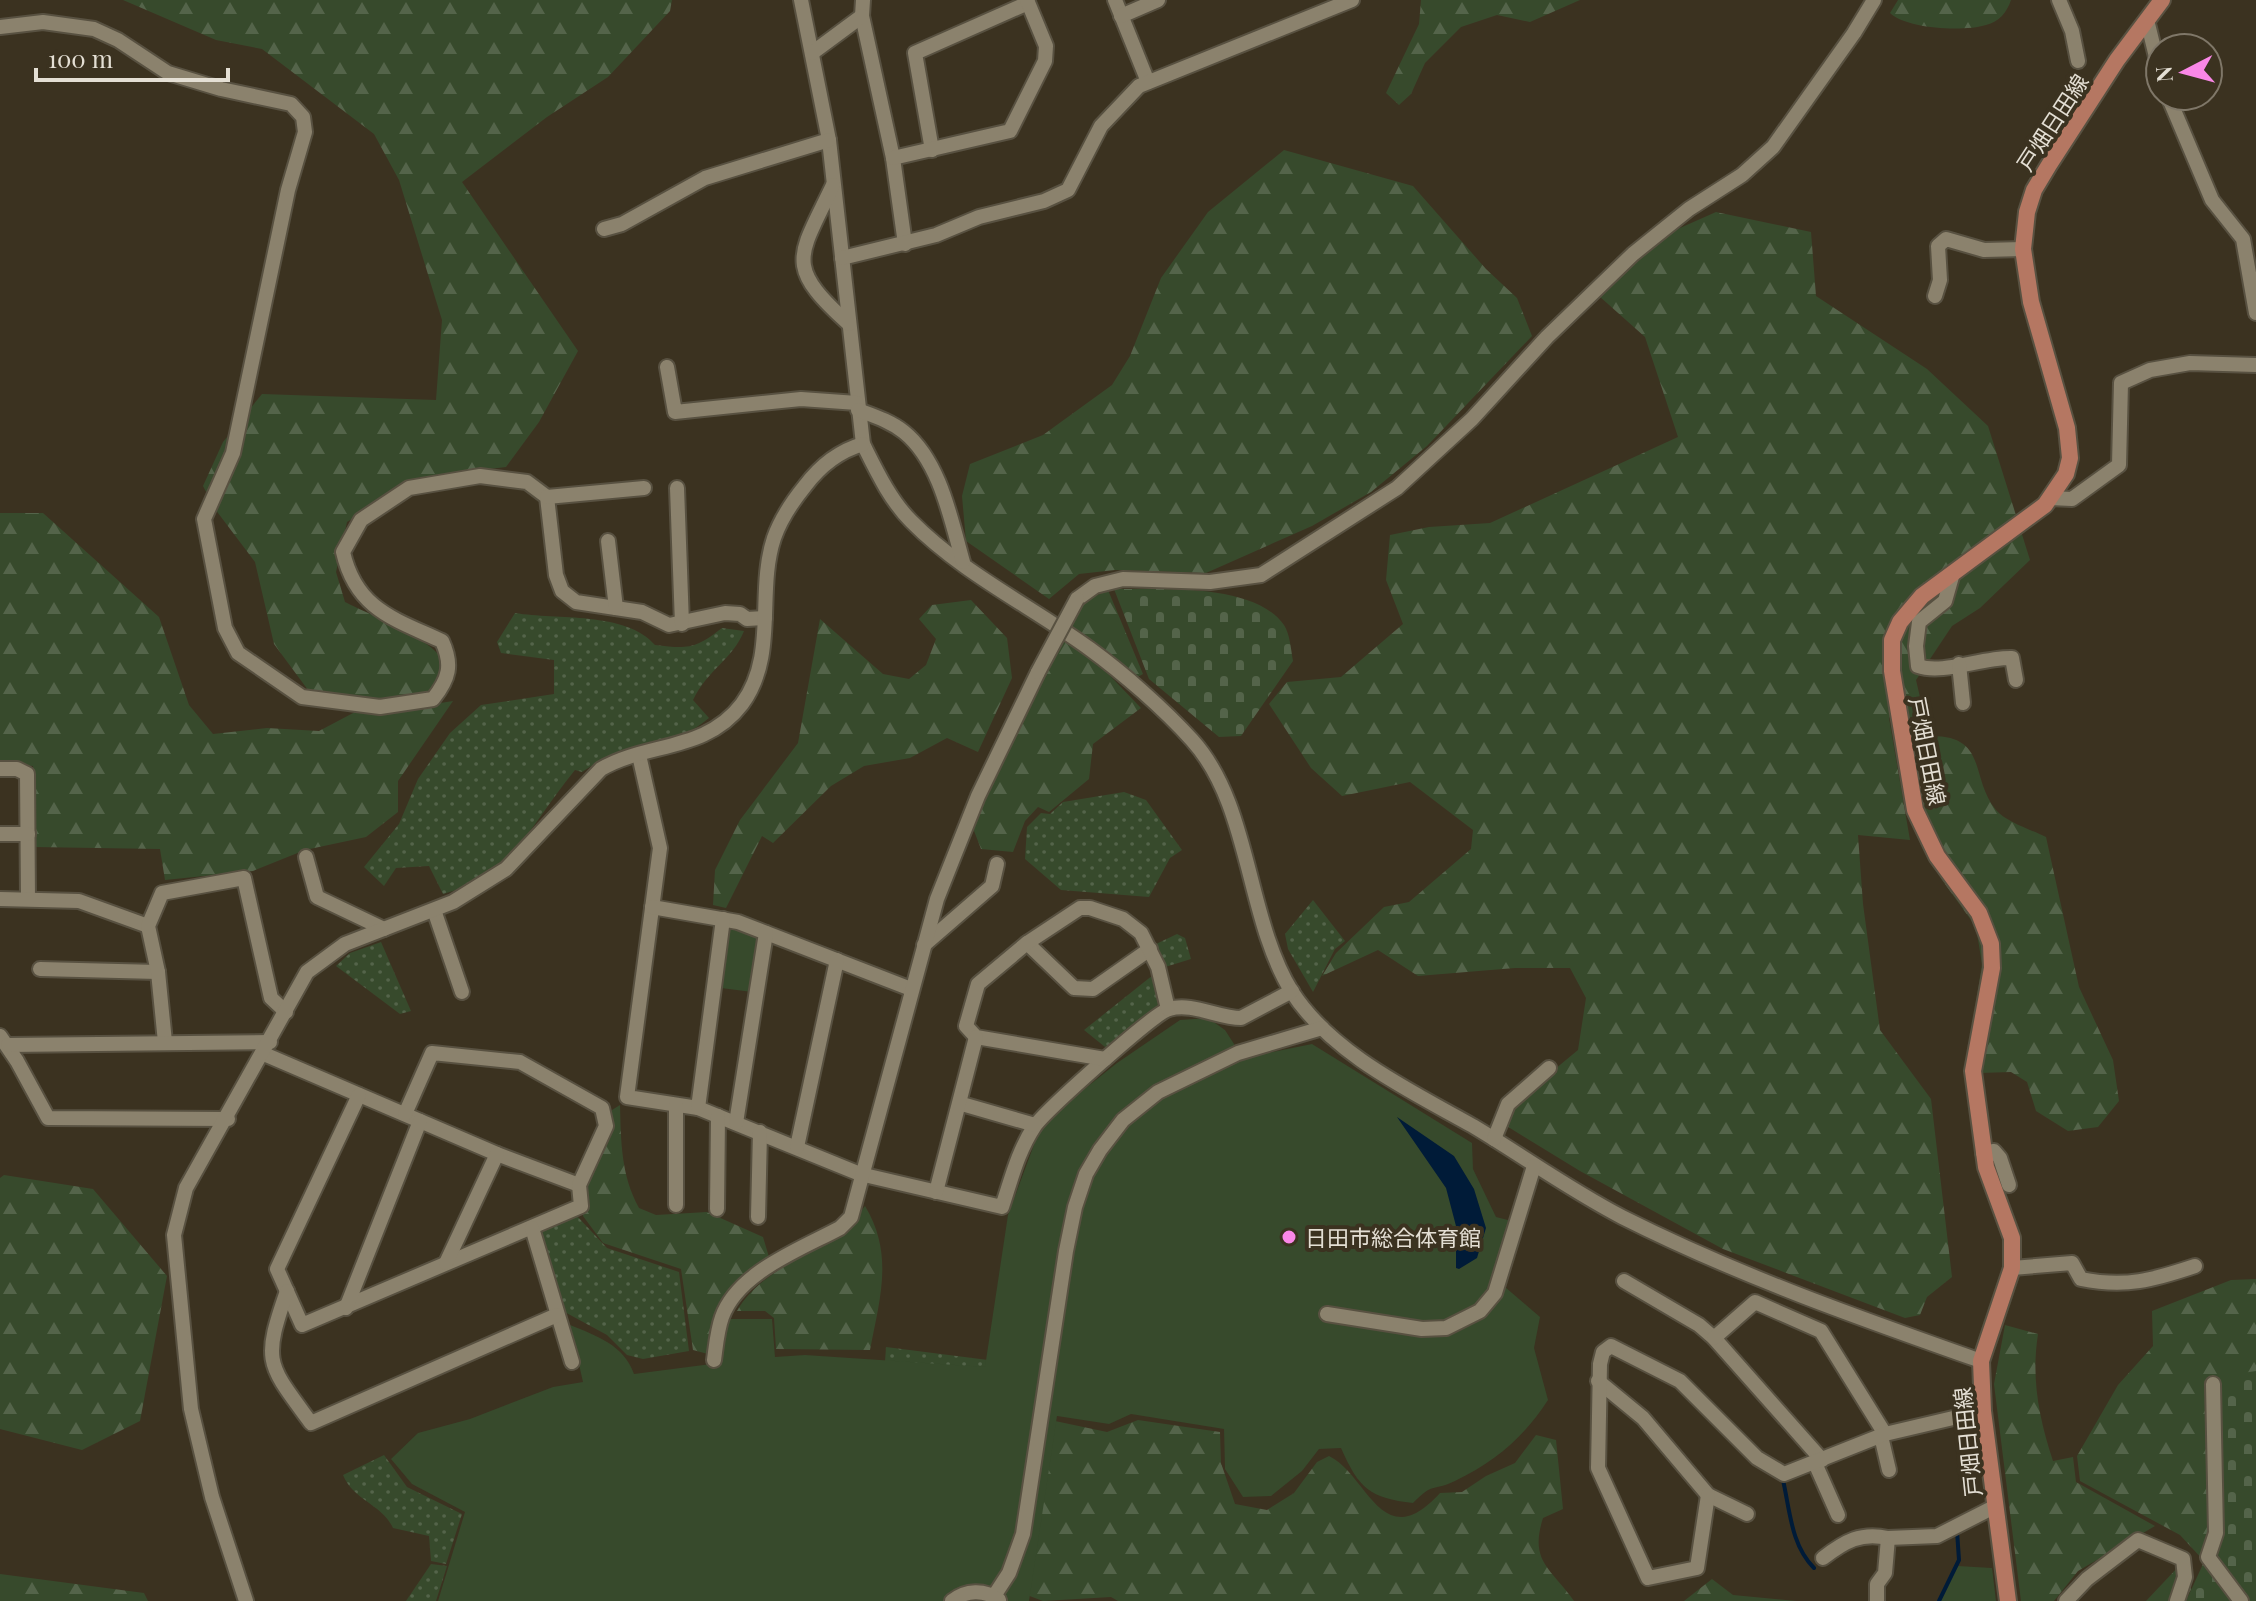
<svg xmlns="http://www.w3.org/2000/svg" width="2256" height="1601" font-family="'Playfair Display','Noto Sans JP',serif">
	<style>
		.grass { fill: url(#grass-dots) }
		.forest { fill: url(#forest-firs) }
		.cemetery { fill: url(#cemetery-stones) }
		.park { fill: #374a2c }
		.water { fill: #001b38 }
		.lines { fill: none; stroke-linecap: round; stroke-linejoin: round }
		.stream { stroke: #001b38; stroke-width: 4 }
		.minor-casing { stroke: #585141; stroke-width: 18 }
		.major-casing { stroke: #585141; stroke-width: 20 }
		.minor { stroke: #8b826d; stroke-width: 14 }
		.major { stroke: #b57762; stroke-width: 16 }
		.minor-bridge-casing { stroke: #585141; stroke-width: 18; stroke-linecap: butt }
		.minor-bridge { stroke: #8b826d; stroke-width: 14 }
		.poi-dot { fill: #fa87e7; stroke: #3b3220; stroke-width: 3 }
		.labels { text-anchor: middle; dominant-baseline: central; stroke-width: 8; stroke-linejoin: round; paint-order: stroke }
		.street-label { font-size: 22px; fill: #e4dfd4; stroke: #3b3220 }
		.poi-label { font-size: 22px; fill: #e4dfd4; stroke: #3b3220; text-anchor: start }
	</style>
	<defs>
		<pattern id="grass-dots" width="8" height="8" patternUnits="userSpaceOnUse" patternTransform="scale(2)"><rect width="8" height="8" fill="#374a2c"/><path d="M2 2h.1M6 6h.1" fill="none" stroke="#54644a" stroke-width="1.8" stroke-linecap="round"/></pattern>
		<pattern id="forest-firs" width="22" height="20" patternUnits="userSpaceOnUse" patternTransform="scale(2)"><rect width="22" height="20" fill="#374a2c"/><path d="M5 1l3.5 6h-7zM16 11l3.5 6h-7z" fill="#54644a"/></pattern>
		<pattern id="cemetery-stones" width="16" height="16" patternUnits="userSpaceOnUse" patternTransform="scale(2)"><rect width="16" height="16" fill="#374a2c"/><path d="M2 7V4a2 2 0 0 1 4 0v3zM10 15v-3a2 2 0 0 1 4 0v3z" fill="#54644a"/></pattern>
	</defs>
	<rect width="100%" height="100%" fill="#3b3220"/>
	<g class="grass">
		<path d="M 515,613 C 556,620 626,611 655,645 C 688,649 695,649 722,628 L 744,631 C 732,660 709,668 693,700 L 709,718 C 669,752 625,742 582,772 L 575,770 C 532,822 514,874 443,894 L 429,866 L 396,868 L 384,886 L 364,867 L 399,824 L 418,779 L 450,733 L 481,705 L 554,694 L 554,660 L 501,653 L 497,642 Z"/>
		<path d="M 1124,792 L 1146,800 L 1182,850 L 1170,858 L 1149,897 L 1061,890 L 1025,859 L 1027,827 L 1041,813 L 1050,814 L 1063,802 Z"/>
		<path d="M 1313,900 L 1345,941 L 1335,949 L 1313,992 L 1288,949 L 1285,934 Z"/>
		<path d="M 1177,934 L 1185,938 L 1191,959 L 1162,968 L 1156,944 Z"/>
		<path d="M 381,942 L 411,1011 L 400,1014 L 336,966 L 350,953 Z"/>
		<path d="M 1153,975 L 1162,1010 L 1110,1051 L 1084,1030 Z"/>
		<path d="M 576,1215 L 607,1248 L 679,1272 L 689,1351 L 643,1359 L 627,1355 L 607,1335 L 561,1310 L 537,1232 Z"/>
		<path d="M 886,1347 L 988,1360 L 1034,1381 L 885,1362 Z"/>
		<path d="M 384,1455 L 407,1487 L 462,1514 L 446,1564 L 431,1561 L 429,1536 L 393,1528 C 383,1505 353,1500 343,1475 Z"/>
		<path d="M 431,1564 L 447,1566 L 436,1601 L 406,1601 Z"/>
	</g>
	<g class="forest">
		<path d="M 123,0 L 672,0 L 670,11 L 608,77 L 547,117 L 462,182 L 578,351 L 539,422 L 506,467 L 417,478 L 347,522 L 336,572 L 345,602 C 366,613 433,639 441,659 C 446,671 438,683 432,694 L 381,701 L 308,690 L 274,644 L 255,562 L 215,509 L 203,486 L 223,442 L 262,394 L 436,400 L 442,320 L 399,180 L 374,134 L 262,49 L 216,40 Z"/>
		<path d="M 1421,0 L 1580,0 L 1530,22 L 1497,15 L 1461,27 L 1425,63 L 1411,94 L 1399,105 L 1386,93 L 1419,24 Z"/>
		<path d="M 1898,0 L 2011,0 C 2007,12 1999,22 1986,25 C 1963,32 1907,29 1890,13 Z"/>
		<path d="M 1284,150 L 1413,186 L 1486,269 L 1517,298 L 1532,336 L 1427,446 L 1371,492 L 1312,526 L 1206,573 L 1115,570 L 1079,574 L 1049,599 L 966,541 L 962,496 L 970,464 L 1043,435 L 1112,385 L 1130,356 L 1161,278 L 1208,212 Z"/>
		<path d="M 1716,212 L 1811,232 L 1816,296 L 1927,369 L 1988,426 L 2030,560 L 1980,608 L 1952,626 L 1916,680 L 1929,736 C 1989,735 1969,777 1996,810 C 2006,822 2032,830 2046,837 L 2079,987 L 2113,1060 L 2119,1101 L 2098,1127 L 2068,1131 L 2036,1111 L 2027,1082 L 2011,1072 L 1979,1073 L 1972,1028 L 1982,964 L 1976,927 L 1942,880 L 1914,825 L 1894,712 L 1889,718 L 1910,840 L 1858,835 L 1863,904 L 1880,1030 L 1931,1099 L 1952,1277 L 1927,1297 L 1920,1315 L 1905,1318 L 1723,1249 L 1580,1171 L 1505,1125 L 1513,1104 L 1578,1050 L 1586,998 L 1570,968 L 1515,968 L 1418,976 L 1378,950 L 1322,976 L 1336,953 L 1384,907 L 1409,902 L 1471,849 L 1473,830 L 1410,782 L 1342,796 L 1311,768 L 1269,704 L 1287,682 L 1341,677 L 1403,624 L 1386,580 L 1390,535 L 1429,527 L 1490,523 L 1678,437 L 1645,337 L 1599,296 L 1671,232 Z"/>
		<path d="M 0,513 L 43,513 L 159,617 L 189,705 L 213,734 L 267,728 L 319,731 L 355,712 L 397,710 L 453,701 L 398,781 L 398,812 L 366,837 L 305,850 L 253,871 L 165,880 L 160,849 L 34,847 L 33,766 L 0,764 Z"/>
		<path d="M 1108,590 L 1143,674 L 1134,679 L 1099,646 L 1070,626 L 1083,602 Z"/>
		<path d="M 971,600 L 1007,638 L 1012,678 L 978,752 L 947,738 L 910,758 L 864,766 L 831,786 L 773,843 L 762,836 L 726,908 L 713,905 L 715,870 L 740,820 L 798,743 L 820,619 L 883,674 L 909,679 L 926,665 L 936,639 L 919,619 L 932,605 Z"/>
		<path d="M 1062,638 L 1092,657 L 1141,708 L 1093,744 L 1089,779 L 1049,812 L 1038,807 L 1025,821 L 1013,852 L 981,849 L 971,823 Z"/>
		<path d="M 620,1105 C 621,1142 621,1175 639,1208 L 656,1215 L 707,1212 L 763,1237 L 769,1257 L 719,1303 L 708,1354 L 693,1350 L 681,1269 L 603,1243 L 583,1216 L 587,1183 L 608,1143 L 612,1110 Z"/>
		<path d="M 4,1175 L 93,1189 L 167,1276 L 140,1421 L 82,1450 L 0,1429 L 0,1178 Z"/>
		<path d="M 865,1206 C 894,1254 880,1298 870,1350 L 776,1349 L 774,1318 L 765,1311 L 737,1311 C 764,1263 831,1252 865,1206 Z"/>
		<path d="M 2256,1279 L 2256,1601 L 2241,1601 L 2180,1535 L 2080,1481 L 2077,1456 L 2118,1385 L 2153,1346 L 2152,1311 L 2231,1280 Z"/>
		<path d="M 2005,1325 L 2038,1334 C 2031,1379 2039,1418 2053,1461 L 2073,1457 L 2076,1482 L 2155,1526 L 2078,1571 L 2054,1601 L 2021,1601 L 1994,1384 Z"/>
		<path d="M 1138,1420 L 1220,1432 L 1221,1463 L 1235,1504 L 1267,1510 L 1294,1493 L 1317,1462 L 1329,1456 C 1368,1475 1382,1557 1440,1493 L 1462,1492 L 1486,1476 L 1515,1463 L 1536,1435 L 1556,1440 L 1563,1509 L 1543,1518 C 1529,1562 1551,1568 1574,1601 L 1118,1601 L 1111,1597 L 1043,1601 L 1027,1595 L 1055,1421 L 1107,1432 Z"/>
		<path d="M 2180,1565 L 2191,1568 L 2191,1590 L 2183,1601 L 2146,1601 Z"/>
		<path d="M 0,1574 L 144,1593 L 148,1601 L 0,1601 Z"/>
		<path d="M 1712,1579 L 1733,1595 L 1796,1601 L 1684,1601 Z"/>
	</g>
	<g class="cemetery">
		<path d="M 1114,589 C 1160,589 1255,583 1284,625 C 1290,634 1291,650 1293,661 L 1241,736 L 1219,737 L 1149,679 Z"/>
		<path d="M 2256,1371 L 2256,1591 L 2247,1596 L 2215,1560 L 2225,1544 L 2216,1377 Z"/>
		<path d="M 2203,1564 L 2234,1601 L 2186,1601 Z"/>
	</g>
	<g class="park">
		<path d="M 728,927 L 760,936 L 752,992 L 721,988 Z"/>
		<path d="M 1208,1018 L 1225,1030 L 1243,1058 L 1312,1044 L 1472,1143 L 1473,1169 L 1496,1217 L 1520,1223 L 1505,1287 L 1540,1317 L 1534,1348 L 1548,1400 C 1524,1437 1496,1461 1455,1481 C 1432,1492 1435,1481 1413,1503 C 1370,1498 1359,1489 1341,1448 L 1319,1449 L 1302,1471 L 1271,1496 L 1243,1497 L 1225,1469 L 1224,1429 L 1131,1414 L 1109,1424 L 1057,1416 L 1029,1601 L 438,1601 L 465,1512 L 412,1484 L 391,1459 L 418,1433 L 470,1419 L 553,1387 L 583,1382 L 570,1325 C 597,1336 624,1345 634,1374 L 719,1363 L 728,1319 L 772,1319 L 775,1357 L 805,1355 L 985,1367 L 1008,1215 L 1042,1123 L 1117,1063 L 1180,1020 Z"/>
		<path d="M 1958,1566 L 1992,1568 L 1996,1601 L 1937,1601 Z"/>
	</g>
	<path class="water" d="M 1397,1117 L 1454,1156 L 1474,1189 L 1486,1228 L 1477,1258 L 1459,1269 L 1456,1268 L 1456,1226 L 1446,1188 Z"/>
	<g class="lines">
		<g class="stream">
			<path d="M 1783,1480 C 1790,1511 1791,1545 1814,1568"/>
			<path d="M 1939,1601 L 1959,1560 L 1957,1531"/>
		</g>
		<g class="minor-casing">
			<g id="minor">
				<path d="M 801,0 L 829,140 L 863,444 C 876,470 890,500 911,521 C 962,573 1031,606 1090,649 C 1123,673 1164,709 1192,740 C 1251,805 1246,918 1292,992 C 1332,1054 1411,1091 1473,1126 C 1523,1156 1570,1190 1622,1217 C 1737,1275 1859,1318 1981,1361"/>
				<path d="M 863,0 L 862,16 L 893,158 L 905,244"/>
				<path d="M 1115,0 L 1148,82"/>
				<path d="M 2059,0 L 2072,31 L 2078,61"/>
				<path d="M 1121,16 L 1158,0"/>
				<path d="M 2147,20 L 2160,73"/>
				<path d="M 0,27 L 43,22 L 94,29 L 118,40 L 168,73 L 221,89 L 291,104 L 303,117 L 305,132 L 288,190 L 233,453 L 204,519 L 225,628 L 238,653 L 302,697 L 380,707 L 433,699 C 449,679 453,665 442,641 C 394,619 356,609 343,552 L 361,520 L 409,488 L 480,476 L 527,482 L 547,497 L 556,575 L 562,591 L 576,602 L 642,612 L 669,625 L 725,613 L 740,614 L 747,619 L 765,618"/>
				<path d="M 812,53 L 862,16"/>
				<path d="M 2168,96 L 2212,200 L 2243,239 L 2256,313"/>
				<path d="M 932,150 L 915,53 L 1028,3"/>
				<path d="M 893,158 L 1010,131 L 1045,61 L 1046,46 L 1027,0"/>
				<path d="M 833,185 C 799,257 783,265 849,324"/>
				<path d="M 604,229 L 622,224 L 705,178 L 829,140"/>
				<path d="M 842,258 L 936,235 L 979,217 L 1044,201 L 1068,190 L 1101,126 L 1139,86 L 1352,0"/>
				<path d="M 1935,296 L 1940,280 L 1938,246 L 1946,239 L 1984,250 L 2023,249"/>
				<path d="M 667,367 L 675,412 L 801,399 L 857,403"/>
				<path d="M 858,410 C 874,416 890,421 904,432 C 940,461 951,520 963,562"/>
				<path d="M 677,488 L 682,624"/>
				<path d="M 547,497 L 644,488"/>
				<path d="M 2050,498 L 2072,499 L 2119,465 L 2121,383 L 2150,370 L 2190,363 L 2256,365"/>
				<path d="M 608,541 L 616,608"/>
				<path d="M 1953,573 L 1945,601 L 1919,622 L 1916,646 L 1918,666 C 1943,675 1982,657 2012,658 L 2016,680"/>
				<path d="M 1077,599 L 1095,586 L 1123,579 L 1210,582 L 1261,575 L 1397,488 L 1472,419 L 1547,337 L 1633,254 L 1689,209 L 1742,175 L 1773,147 L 1854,33 L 1874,0"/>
				<path d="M 1959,664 L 1963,703"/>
				<path d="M 639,755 L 660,848 L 627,1097 L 698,1108 L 860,1174 L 1002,1207 C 1011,1180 1018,1151 1034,1127 C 1045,1111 1153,1014 1169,1009 C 1192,1002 1218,1018 1241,1018 L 1292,991"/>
				<path d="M 0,769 L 17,769 L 27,774 L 28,899"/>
				<path d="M 0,834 L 28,834"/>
				<path d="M 306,857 L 317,897 L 384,929"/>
				<path d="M 0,899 L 79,901 L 148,926"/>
				<path d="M 652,907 L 738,922 L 911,989"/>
				<path d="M 434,910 L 462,992"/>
				<path d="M 1027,943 L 1074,988 L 1093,989 L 1150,949"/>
				<path d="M 924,945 L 992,886 L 997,864"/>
				<path d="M 40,969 L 158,972"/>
				<path d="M 0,1036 L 17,1061 L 48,1118 L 228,1119"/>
				<path d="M 165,1042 L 158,972 L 148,926 L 162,893 L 244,878 L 271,998 L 286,1012"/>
				<path d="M 8,1045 L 270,1042"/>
				<path d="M 264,1054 L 497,1154 L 579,1185"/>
				<path d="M 1105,1059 L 976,1037 L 966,1026 L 978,984 L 1027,943 L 1080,908 L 1090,908 L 1123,919 L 1141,933 L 1158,967 L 1168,1009"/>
				<path d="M 359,1095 L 277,1269 L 302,1325 L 581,1206 L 579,1185 L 606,1126 L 602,1108 L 520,1062 L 432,1053 L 405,1114"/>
				<path d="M 962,1104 L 1035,1125"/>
				<path d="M 698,1108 L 723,919"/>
				<path d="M 736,1123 L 766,933"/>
				<path d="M 1494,1139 L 1508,1104 L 1549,1068"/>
				<path d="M 797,1147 L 837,960"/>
				<path d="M 1983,1153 L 1994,1151 L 2000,1158 L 2009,1185"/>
				<path d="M 936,1192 L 976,1037"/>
				<path d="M 676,1205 L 676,1105"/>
				<path d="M 717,1209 L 718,1116"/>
				<path d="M 758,1217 L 760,1132"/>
				<path d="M 532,1228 L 572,1362"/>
				<path d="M 446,1263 L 497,1154"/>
				<path d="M 2012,1268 L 2072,1263 L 2081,1279 C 2126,1288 2153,1280 2195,1266"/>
				<path d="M 1624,1281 L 1699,1325 L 1714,1338 L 1822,1460"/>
				<path d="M 287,1291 C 262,1363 267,1363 311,1423 L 557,1315"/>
				<path d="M 346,1308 L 420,1121"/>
				<path d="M 1327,1314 L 1422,1329 L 1446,1328 L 1480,1311 L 1495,1293 L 1534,1166"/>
				<path d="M 1714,1338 L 1755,1302 L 1821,1331 L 1885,1434"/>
				<path d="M 714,1360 C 716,1346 717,1331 722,1317 C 738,1272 801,1249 840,1228 L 851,1217 L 937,899 L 978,796 L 1038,672"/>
				<path d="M 1598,1381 L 1643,1418 L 1708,1495 L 1747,1514"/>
				<path d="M 2213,1384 L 2216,1533 L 2208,1557 L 2241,1601"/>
				<path d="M 1881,1436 L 1889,1470"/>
				<path d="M 1815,1463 L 1838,1515"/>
				<path d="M 1708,1495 L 1697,1568 L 1648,1578 L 1598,1468 L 1600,1364 L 1603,1352 L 1611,1346 L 1680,1381 L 1757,1458 L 1784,1474 L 1885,1434 L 1983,1411"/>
				<path d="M 1823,1558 C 1845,1541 1861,1532 1888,1538"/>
				<path d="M 994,1596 L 1009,1573 L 1023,1534 L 1066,1251 L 1075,1207 L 1086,1174 L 1100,1150 L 1123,1120 L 1158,1092 L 1238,1053 L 1322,1028"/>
				<path d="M 246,1601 L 212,1497 L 191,1409 L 174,1235 L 186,1188 L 307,972 L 345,944 L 453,902 L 506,869 L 601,769 C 647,742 706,752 742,704 C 778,655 756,592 774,538 C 781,518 792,502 805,486 C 820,466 839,451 863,444"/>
				<path d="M 952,1601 C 966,1590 984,1589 999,1600"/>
				<path d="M 1877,1601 L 1877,1584 L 1885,1573 L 1888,1538 L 1937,1536 L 1996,1506"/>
				<path d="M 2066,1601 L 2087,1579 L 2138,1540 L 2183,1559 L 2185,1577 L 2177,1601"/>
			</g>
		</g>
		<g class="major-casing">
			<path id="major" d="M 2008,1601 L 1983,1411 L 1981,1361 L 2012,1268 L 2012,1238 L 1986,1167 L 1973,1071 L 1992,968 L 1991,944 L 1979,913 L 1937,856 L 1915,810 L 1892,671 L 1892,640 L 1900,622 L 1922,596 L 2045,505 L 2066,474 L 2070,458 L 2067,428 L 2031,302 L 2023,249 L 2027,212 L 2034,190 L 2049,165 L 2117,60 L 2162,0"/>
		</g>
		<use href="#minor" class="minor"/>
		<use href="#major" class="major"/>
		<g class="minor-bridge-casing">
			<path id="minor-bridge" d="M 1038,672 L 1077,599"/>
		</g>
		<use href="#minor-bridge" class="minor-bridge"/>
	</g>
	<circle class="poi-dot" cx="1289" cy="1237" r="8"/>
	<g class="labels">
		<g class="street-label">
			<text transform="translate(2052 122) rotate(-57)">戸畑日田線</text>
			<text transform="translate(1928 751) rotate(79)">戸畑日田線</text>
			<text transform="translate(1967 1442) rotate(-96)">戸畑日田線</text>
		</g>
		<g class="poi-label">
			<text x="1305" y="1237">日田市総合体育館</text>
		</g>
	</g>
	<g transform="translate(2184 72) rotate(264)"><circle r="38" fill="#3b3220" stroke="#7f7768" stroke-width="2"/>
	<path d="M0-6L14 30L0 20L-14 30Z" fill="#fa87e7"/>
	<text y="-12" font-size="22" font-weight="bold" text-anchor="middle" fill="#e4dfd4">N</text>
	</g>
	<path d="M36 68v12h192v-12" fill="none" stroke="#e4dfd4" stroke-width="4"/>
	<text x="48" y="68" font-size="24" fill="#e4dfd4" stroke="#3b3220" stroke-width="6" paint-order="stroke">100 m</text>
</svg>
